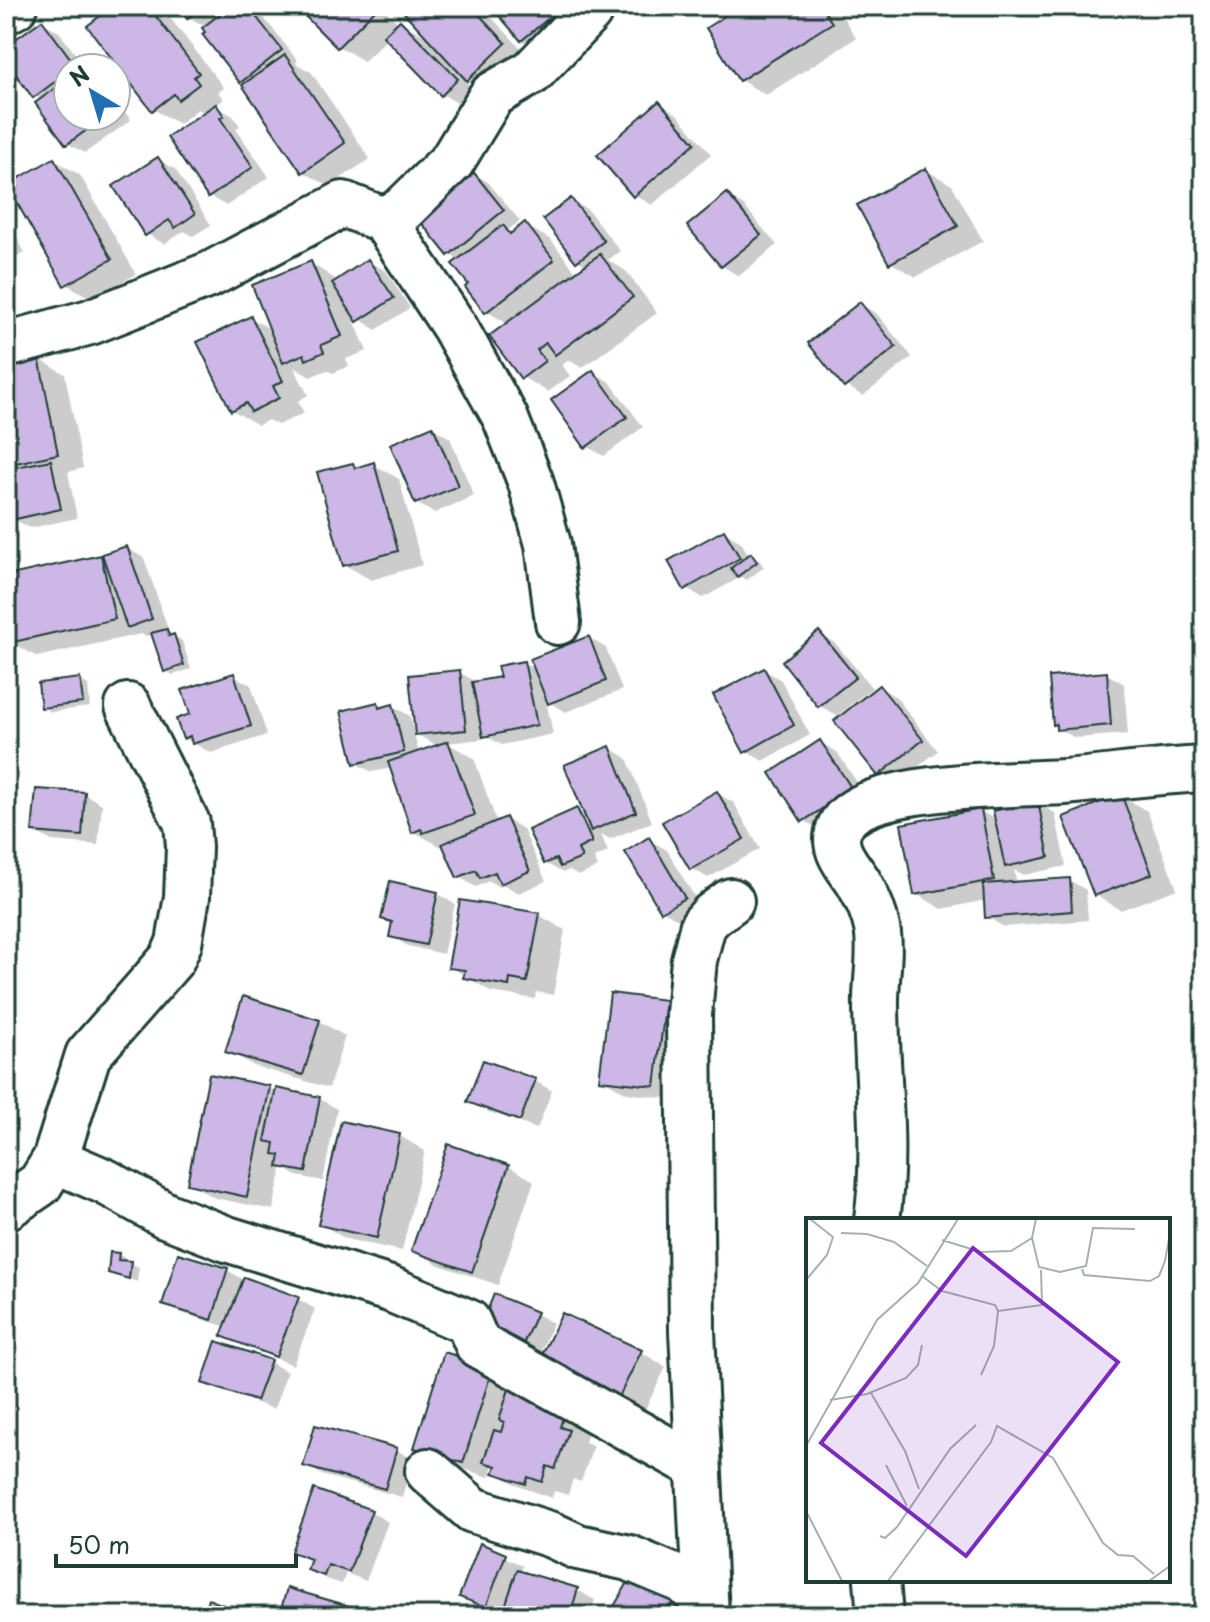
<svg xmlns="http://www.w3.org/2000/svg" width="1210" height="1622" font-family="'Playpen Sans',sans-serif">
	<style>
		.shadow { fill: #0003 }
		.building { fill: #cdb7e6; stroke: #1f3d34; stroke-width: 2 }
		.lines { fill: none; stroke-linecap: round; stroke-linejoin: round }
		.minor-casing { stroke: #1f3d34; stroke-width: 50 }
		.minor { stroke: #fff; stroke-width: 44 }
		.inset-road { fill: none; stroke: #a5b1ae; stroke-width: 2 }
		.view { fill: #7b2cbf; fill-opacity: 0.15; stroke: #7b2cbf; stroke-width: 4 }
		.inset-edge { fill: none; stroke: #1f3d34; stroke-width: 4 }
	</style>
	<rect width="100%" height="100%" fill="#fff"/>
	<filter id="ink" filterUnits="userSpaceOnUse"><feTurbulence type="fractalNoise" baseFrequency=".0125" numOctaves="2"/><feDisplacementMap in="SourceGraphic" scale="16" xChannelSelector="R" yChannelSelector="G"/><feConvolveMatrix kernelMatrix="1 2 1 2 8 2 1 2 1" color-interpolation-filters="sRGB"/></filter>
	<g filter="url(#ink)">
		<g class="shadow">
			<path d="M 69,6 L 93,6 L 95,10 L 82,19 L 75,14 Z"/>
			<path d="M 116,6 L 161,6 L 224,88 L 218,92 L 224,99 L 215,106 L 233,116 L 240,126 L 236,129 L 269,177 L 226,206 L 209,196 L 205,113 L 198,109 L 179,124 L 153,109 Z"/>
			<path d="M 179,6 L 252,6 L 258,10 L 298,61 L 295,63 L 311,72 L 370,159 L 329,186 L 303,172 L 206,27 L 188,17 Z"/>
			<path d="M 298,6 L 381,6 L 399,24 L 401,22 L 426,37 L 401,6 L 481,6 L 531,59 L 494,94 L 461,75 L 473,90 L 459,104 L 442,94 L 388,38 L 364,61 L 338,46 Z"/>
			<path d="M 494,6 L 573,6 L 548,55 L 522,40 Z"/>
			<path d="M 744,6 L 836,6 L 856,38 L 766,95 L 740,80 Z"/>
			<path d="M 42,22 L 59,32 L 86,68 L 68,68 L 68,116 L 116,116 L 116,101 L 131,120 L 85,153 L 68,144 L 42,100 L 35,96 L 6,57 L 6,49 Z"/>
			<path d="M 660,104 L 677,114 L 711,154 L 652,205 L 635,195 Z"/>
			<path d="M 54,160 L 80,175 L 136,274 L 92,299 L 66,284 Z"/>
			<path d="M 158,160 L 175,169 L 211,225 L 193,236 L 184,231 L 164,244 L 147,234 Z"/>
			<path d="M 926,170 L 952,185 L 983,241 L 916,277 L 890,262 Z"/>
			<path d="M 471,172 L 488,182 L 520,221 L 508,230 L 514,233 L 525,225 L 551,240 L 577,273 L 587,266 L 577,260 L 571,200 L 588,210 L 620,251 L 608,260 L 626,271 L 657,313 L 582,368 L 569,360 L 562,365 L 570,376 L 548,392 L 522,377 L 508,324 L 486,311 L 460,260 L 450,254 Z"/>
			<path d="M 727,196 L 744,206 L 777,245 L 739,276 L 722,266 Z"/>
			<path d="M 6,214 L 25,253 L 6,262 Z"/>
			<path d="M 368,261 L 386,271 L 410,308 L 376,330 L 351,313 L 367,351 L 346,359 L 349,366 L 333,373 L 327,370 L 310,377 L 294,367 L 308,395 L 298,401 L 304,413 L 278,425 L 268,420 L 258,425 L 232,410 L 251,318 L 272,330 L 311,263 L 338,281 Z"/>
			<path d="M 860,304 L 877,314 L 912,357 L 863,396 L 846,386 Z"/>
			<path d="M 39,359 L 65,374 L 83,468 L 68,472 L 77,518 L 30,528 L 12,518 L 6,486 L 6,471 L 22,468 L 13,463 L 6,425 Z"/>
			<path d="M 593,372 L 610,382 L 643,427 L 604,456 L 586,446 Z"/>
			<path d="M 433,428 L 450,438 L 474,496 L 434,513 L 416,503 Z"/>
			<path d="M 373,464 L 399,479 L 422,565 L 371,580 L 345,565 L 353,465 L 359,468 Z"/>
			<path d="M 724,532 L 741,542 L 750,557 L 759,560 L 764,567 L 747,580 L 741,577 L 703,598 L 686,588 Z"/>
			<path d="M 127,548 L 144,558 L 168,629 L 165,630 L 182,641 L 191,669 L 173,675 L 165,670 L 154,634 L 145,636 L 141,634 L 37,657 L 11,642 L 6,627 L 6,578 L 100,557 L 106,561 Z"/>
			<path d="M 819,634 L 836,644 L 872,688 L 837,716 L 820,706 L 784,661 Z"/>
			<path d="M 589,638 L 606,648 L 622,690 L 566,712 L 546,700 L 553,734 L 502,745 L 482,734 L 482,739 L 447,743 L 474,758 L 497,823 L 506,819 L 523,829 L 546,881 L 519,893 L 504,885 L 499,887 L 489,881 L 476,887 L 459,877 L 445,844 L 440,846 L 414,832 L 392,768 L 372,772 L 355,763 L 378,705 L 384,708 L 393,706 L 410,716 L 419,754 L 445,743 L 434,744 L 414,733 L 459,672 L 478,683 L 502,678 L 523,663 L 537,671 Z"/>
			<path d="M 764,670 L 781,680 L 810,735 L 763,761 L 746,751 Z"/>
			<path d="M 1107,674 L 1124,684 L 1128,734 L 1075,738 L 1058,728 L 1055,723 Z"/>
			<path d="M 234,676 L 251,685 L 267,735 L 211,753 L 184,738 L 193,716 Z"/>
			<path d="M 80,680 L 88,685 L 90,707 L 51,712 L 43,707 Z"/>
			<path d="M 879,687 L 896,697 L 938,751 L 896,784 L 879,774 Z"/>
			<path d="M 820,742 L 837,752 L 868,799 L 821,830 L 803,820 Z"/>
			<path d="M 610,748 L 627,758 L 652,822 L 610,839 L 601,834 L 608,852 L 594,858 L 598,867 L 579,876 L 569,870 L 563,873 L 545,863 L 577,810 L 587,815 Z"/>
			<path d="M 717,793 L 734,803 L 760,849 L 708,878 L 691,868 Z"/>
			<path d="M 84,794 L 102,804 L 98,845 L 52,841 L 34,831 Z"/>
			<path d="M 1121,796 L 1147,811 L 1177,889 L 1121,910 L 1095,895 Z"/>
			<path d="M 1037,803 L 1055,813 L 1066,866 L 1024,875 L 1014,870 L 1017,883 L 1069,880 L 1086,890 L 1088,920 L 1004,927 L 987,917 L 986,900 L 942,909 L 916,894 L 980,811 L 997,820 Z"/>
			<path d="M 649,840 L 667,850 L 701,908 L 679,920 L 662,910 Z"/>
			<path d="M 392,883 L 438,894 L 455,904 L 443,954 L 408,946 L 391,936 L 393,924 L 384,918 Z"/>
			<path d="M 539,915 L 565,930 L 553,995 L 536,992 L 535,999 L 491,992 L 451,967 Z"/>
			<path d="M 665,1002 L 691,1017 L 680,1100 L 627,1093 L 601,1079 Z"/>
			<path d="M 319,1021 L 345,1036 L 329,1088 L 254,1066 L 228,1051 Z"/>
			<path d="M 535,1081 L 552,1091 L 537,1129 L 487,1111 L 470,1101 Z"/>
			<path d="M 270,1088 L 277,1092 L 320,1099 L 337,1109 L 323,1181 L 297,1176 L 282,1167 L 273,1210 L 215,1198 L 189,1183 Z"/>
			<path d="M 400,1136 L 425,1151 L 402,1251 L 346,1239 L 320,1224 Z"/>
			<path d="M 508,1166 L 534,1181 L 498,1285 L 439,1265 L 413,1250 Z"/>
			<path d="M 119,1255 L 127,1259 L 126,1262 L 139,1267 L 137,1282 L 110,1272 Z"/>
			<path d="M 227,1270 L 244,1280 L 298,1299 L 315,1309 L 293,1365 L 241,1345 L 224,1335 L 227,1327 L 182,1313 L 165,1304 Z"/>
			<path d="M 536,1314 L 553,1323 L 539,1356 L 641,1352 L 666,1367 L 642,1416 L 499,1340 Z"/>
			<path d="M 445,1355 L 593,1418 L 585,1442 L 593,1447 L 581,1482 L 573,1479 L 568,1495 L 554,1491 L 552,1498 L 521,1487 L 495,1473 L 497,1467 L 493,1465 L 489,1477 L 442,1462 Z"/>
			<path d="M 270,1362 L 287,1372 L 274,1409 L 221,1391 L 204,1382 Z"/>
			<path d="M 396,1450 L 413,1459 L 402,1497 L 322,1475 L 305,1465 Z"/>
			<path d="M 371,1512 L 388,1522 L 366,1581 L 346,1573 L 342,1584 L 326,1579 L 309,1569 L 310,1561 L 293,1551 Z"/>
			<path d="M 543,1542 L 563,1550 L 559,1563 L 538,1555 Z"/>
			<path d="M 481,1546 L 523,1566 L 520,1573 L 577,1590 L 595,1600 L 590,1616 L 504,1616 L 462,1596 Z"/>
			<path d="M 634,1575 L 692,1607 L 687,1616 L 612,1614 Z"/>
			<path d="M 355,1610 L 366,1616 L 281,1616 Z"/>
		</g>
		<g class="building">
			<path d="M 113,6 L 148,6 L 199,73 L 194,77 L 199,84 L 178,100 L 174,94 L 152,111 L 87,26 Z"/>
			<path d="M 177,6 L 203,6 L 187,19 Z"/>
			<path d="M 230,6 L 248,6 L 282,50 L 240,83 L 202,34 L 205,32 L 202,28 Z"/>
			<path d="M 295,6 L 372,6 L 375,10 L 337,48 Z"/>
			<path d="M 398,6 L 471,6 L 506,43 L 467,81 Z"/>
			<path d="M 491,6 L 561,6 L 562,7 L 521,41 Z"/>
			<path d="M 740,6 L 821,6 L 832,23 L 739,81 L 706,28 Z"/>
			<path d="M 42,20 L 76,66 L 68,68 L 68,72 L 33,98 L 6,61 L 6,46 Z"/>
			<path d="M 400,20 L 458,79 L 441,96 L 383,36 Z"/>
			<path d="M 285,55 L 345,143 L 302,173 L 242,85 Z"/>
			<path d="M 68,79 L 68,116 L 106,116 L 66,145 L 35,103 Z"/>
			<path d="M 659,101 L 695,143 L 633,197 L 597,155 Z"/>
			<path d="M 216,104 L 224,116 L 220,118 L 253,167 L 208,198 L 167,137 Z"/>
			<path d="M 158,157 L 195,214 L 175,228 L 169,220 L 145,236 L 113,186 Z"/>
			<path d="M 54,158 L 112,259 L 64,286 L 7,185 Z"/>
			<path d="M 926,168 L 958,226 L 889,264 L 857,205 Z"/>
			<path d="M 471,169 L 504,210 L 448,256 L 415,215 Z"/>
			<path d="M 727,193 L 761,235 L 721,267 L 687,226 Z"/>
			<path d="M 571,198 L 604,241 L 576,262 L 543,219 Z"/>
			<path d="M 525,222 L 554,260 L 485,313 L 465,287 L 468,284 L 452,264 L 503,225 L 510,234 Z"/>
			<path d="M 600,254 L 633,297 L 555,355 L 546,343 L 537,350 L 545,361 L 521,379 L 489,336 Z"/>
			<path d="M 368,259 L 394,298 L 357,322 L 332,283 Z"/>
			<path d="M 311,261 L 342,336 L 321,345 L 324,352 L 306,360 L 304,354 L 283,363 L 252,285 Z"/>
			<path d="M 860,302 L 896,347 L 844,388 L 808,343 Z"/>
			<path d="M 251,316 L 283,381 L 273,386 L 279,398 L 251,412 L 246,403 L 231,411 L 197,342 Z"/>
			<path d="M 39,357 L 58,454 L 11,464 L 6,436 L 6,364 Z"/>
			<path d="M 593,370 L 627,417 L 585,448 L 551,400 Z"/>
			<path d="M 433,426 L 458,486 L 415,504 L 390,444 Z"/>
			<path d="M 51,460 L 61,509 L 11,520 L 6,496 L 6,469 Z"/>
			<path d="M 374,462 L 398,551 L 343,566 L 317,472 L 353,463 L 355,468 Z"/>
			<path d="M 724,530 L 740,558 L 684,590 L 668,561 Z"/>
			<path d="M 127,546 L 152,619 L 127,628 L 102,554 Z"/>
			<path d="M 751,553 L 757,562 L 737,577 L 731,568 Z"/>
			<path d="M 101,555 L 115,619 L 9,643 L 6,629 L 6,576 Z"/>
			<path d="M 167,629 L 169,636 L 174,634 L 184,665 L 164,672 L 151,633 Z"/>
			<path d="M 819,631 L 856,677 L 818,707 L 782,661 Z"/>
			<path d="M 589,636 L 606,681 L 548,704 L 530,659 Z"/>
			<path d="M 524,661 L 537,725 L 483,737 L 472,682 L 500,677 L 497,666 Z"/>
			<path d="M 764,668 L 794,725 L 744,753 L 713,695 Z"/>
			<path d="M 460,670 L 466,730 L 415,735 L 409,675 Z"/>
			<path d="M 1107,672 L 1111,725 L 1056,730 L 1056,724 L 1053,725 L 1049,677 Z"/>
			<path d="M 234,673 L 251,726 L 192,744 L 190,736 L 183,739 L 176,719 L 190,714 L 182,690 Z"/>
			<path d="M 80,678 L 83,703 L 41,708 L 38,683 Z"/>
			<path d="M 879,685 L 923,740 L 878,776 L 834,721 Z"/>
			<path d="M 378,702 L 379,708 L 393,704 L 404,752 L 354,764 L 341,711 Z"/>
			<path d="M 820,740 L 852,789 L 802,822 L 770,773 Z"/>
			<path d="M 448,741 L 475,815 L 423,833 L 421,829 L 412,833 L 388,762 Z"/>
			<path d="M 610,746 L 636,812 L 591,831 L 564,765 Z"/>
			<path d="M 36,789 L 85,792 L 82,836 L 32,832 Z"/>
			<path d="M 717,791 L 744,839 L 690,870 L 662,822 Z"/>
			<path d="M 1121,794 L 1152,874 L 1094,896 L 1063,817 Z"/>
			<path d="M 1038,801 L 1049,857 L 1005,867 L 993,811 Z"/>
			<path d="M 577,808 L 592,842 L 578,849 L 582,858 L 560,867 L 556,859 L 544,864 L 528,830 Z"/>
			<path d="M 981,809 L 994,880 L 914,895 L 901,824 Z"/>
			<path d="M 506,817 L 530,871 L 500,884 L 495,872 L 480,878 L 476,870 L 457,878 L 442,844 Z"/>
			<path d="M 649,837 L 685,898 L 661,912 L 625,852 Z"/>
			<path d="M 1070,878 L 1072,911 L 985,918 L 983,884 Z"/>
			<path d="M 390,881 L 438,892 L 426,945 L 389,937 L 392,922 L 381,919 Z"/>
			<path d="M 460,900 L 540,913 L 527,982 L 510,979 L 509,986 L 463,978 L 465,970 L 448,968 Z"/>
			<path d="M 610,993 L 666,1000 L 655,1086 L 599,1080 Z"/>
			<path d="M 243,996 L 320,1020 L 303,1075 L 225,1052 Z"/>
			<path d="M 483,1060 L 536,1079 L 520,1121 L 467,1102 Z"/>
			<path d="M 209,1074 L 270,1086 L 247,1197 L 187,1184 Z"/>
			<path d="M 276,1088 L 320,1097 L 306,1172 L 278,1167 L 280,1155 L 273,1154 L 275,1143 L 265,1141 Z"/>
			<path d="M 341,1121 L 400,1134 L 377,1238 L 318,1225 Z"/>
			<path d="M 448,1144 L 509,1165 L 472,1272 L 411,1251 Z"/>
			<path d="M 110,1252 L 119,1253 L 118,1260 L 131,1261 L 129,1279 L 108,1273 Z"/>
			<path d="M 178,1253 L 228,1268 L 212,1320 L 162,1305 Z"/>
			<path d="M 244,1277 L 299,1297 L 276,1357 L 221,1336 Z"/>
			<path d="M 494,1294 L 537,1312 L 521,1349 L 479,1331 Z"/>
			<path d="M 562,1313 L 642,1350 L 616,1403 L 537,1365 Z"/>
			<path d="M 216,1341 L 271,1360 L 256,1401 L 202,1383 Z"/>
			<path d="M 444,1352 L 493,1367 L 463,1463 L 414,1448 Z"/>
			<path d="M 511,1383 L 568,1402 L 560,1427 L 569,1430 L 555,1469 L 547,1466 L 542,1482 L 528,1477 L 526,1484 L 493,1473 L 496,1466 L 483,1462 L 494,1430 L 501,1432 L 504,1422 L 499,1420 Z"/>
			<path d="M 315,1425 L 397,1448 L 385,1489 L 303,1466 Z"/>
			<path d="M 314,1489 L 372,1510 L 349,1572 L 328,1565 L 324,1576 L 307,1570 L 311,1559 L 291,1552 Z"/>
			<path d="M 480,1543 L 506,1554 L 486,1607 L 459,1597 Z"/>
			<path d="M 517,1570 L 578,1588 L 570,1616 L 502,1616 Z"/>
			<path d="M 634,1572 L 676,1596 L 665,1616 L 609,1615 Z"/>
			<path d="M 287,1588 L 356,1608 L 353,1616 L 279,1616 Z"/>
			<path d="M 208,1599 L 251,1616 L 202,1616 Z"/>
		</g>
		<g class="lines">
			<g class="minor-casing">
				<g id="minor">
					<path d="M 6,11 L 15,6"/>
					<path d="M 384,220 L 402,210 L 452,161 L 492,95 L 532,72 L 589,12 L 589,6"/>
					<path d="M 6,345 L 90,322 L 211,274 L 343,204 L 384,220 L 454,326 L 505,417 L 531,483 L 548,544 L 558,622"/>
					<path d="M 55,1160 L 106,1182 L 165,1215 L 227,1239 L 390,1289 L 468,1322 L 478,1345 L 697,1466"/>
					<path d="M 6,1207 L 40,1184 L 55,1160 L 88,1055 L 172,959 L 179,943 L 187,897 L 189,847 L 187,823 L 128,706"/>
					<path d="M 877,1220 C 887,1150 877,1078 876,1007 C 875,982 882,953 877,928 C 874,912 867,897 859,883 C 849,867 831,850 839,829 C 856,781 1021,785 1065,782 C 1111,778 1157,771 1204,769"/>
					<path d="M 428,1471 L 473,1510 L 552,1535 L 578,1547 L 629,1558 L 684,1581 L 704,1600"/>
					<path d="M 877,1580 L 880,1616"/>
					<path d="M 706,1616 L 692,1331 L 689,1014 L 694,960 L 703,925 L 712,915 L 731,901"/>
				</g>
			</g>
			<use href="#minor" class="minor"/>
		</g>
	</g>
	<g transform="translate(806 1218)">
		<rect width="364" height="364" fill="#fff"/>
		<path class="inset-road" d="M 35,15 L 61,16 L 88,24 L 121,48M 226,20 L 233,49 L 254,54 L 280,48 L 287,10 L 329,11M 136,22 L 175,34 L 205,33 L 226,20 L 230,1M 276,51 L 278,57 L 344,63 L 353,58 L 359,43 L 364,15M 116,58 L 136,73 L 189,87 L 192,93 L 188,128 L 175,157M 0,62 L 21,37 L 27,19 L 4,1M 192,93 L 236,87 L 235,52M 65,175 L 99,233 L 113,271M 24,182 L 61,176 L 100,160 L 112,147 L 116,127M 0,228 L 71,102 L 112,65 L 152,1M 80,247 L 101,288M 0,293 L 36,363M 74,318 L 79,320 L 91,309 L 144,231 L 170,207M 82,363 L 185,224 L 191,208 L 247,240 L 297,325 L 312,337 L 327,338 L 348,356M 343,363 L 364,348"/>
		<path class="view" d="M 167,30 L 312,144 L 160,338 L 15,225 Z"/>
		<rect width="364" height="364" class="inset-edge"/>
	</g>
	<rect width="1210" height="1622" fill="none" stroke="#fff" stroke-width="32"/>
	<rect x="16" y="16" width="1178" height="1590" fill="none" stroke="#1f3d34" stroke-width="3" filter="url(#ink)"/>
	<g transform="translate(92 92) rotate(322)"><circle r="38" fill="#ffffff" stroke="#a5b1ae" stroke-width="2"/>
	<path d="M0-6L14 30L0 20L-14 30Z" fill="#1f6fb2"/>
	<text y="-12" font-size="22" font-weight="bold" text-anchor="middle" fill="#1f3d34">N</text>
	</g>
	<path d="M56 1554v12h240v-12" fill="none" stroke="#1f3d34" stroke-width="4"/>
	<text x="68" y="1554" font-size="24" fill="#1f3d34" stroke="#ffffff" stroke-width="6" paint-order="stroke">50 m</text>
</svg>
